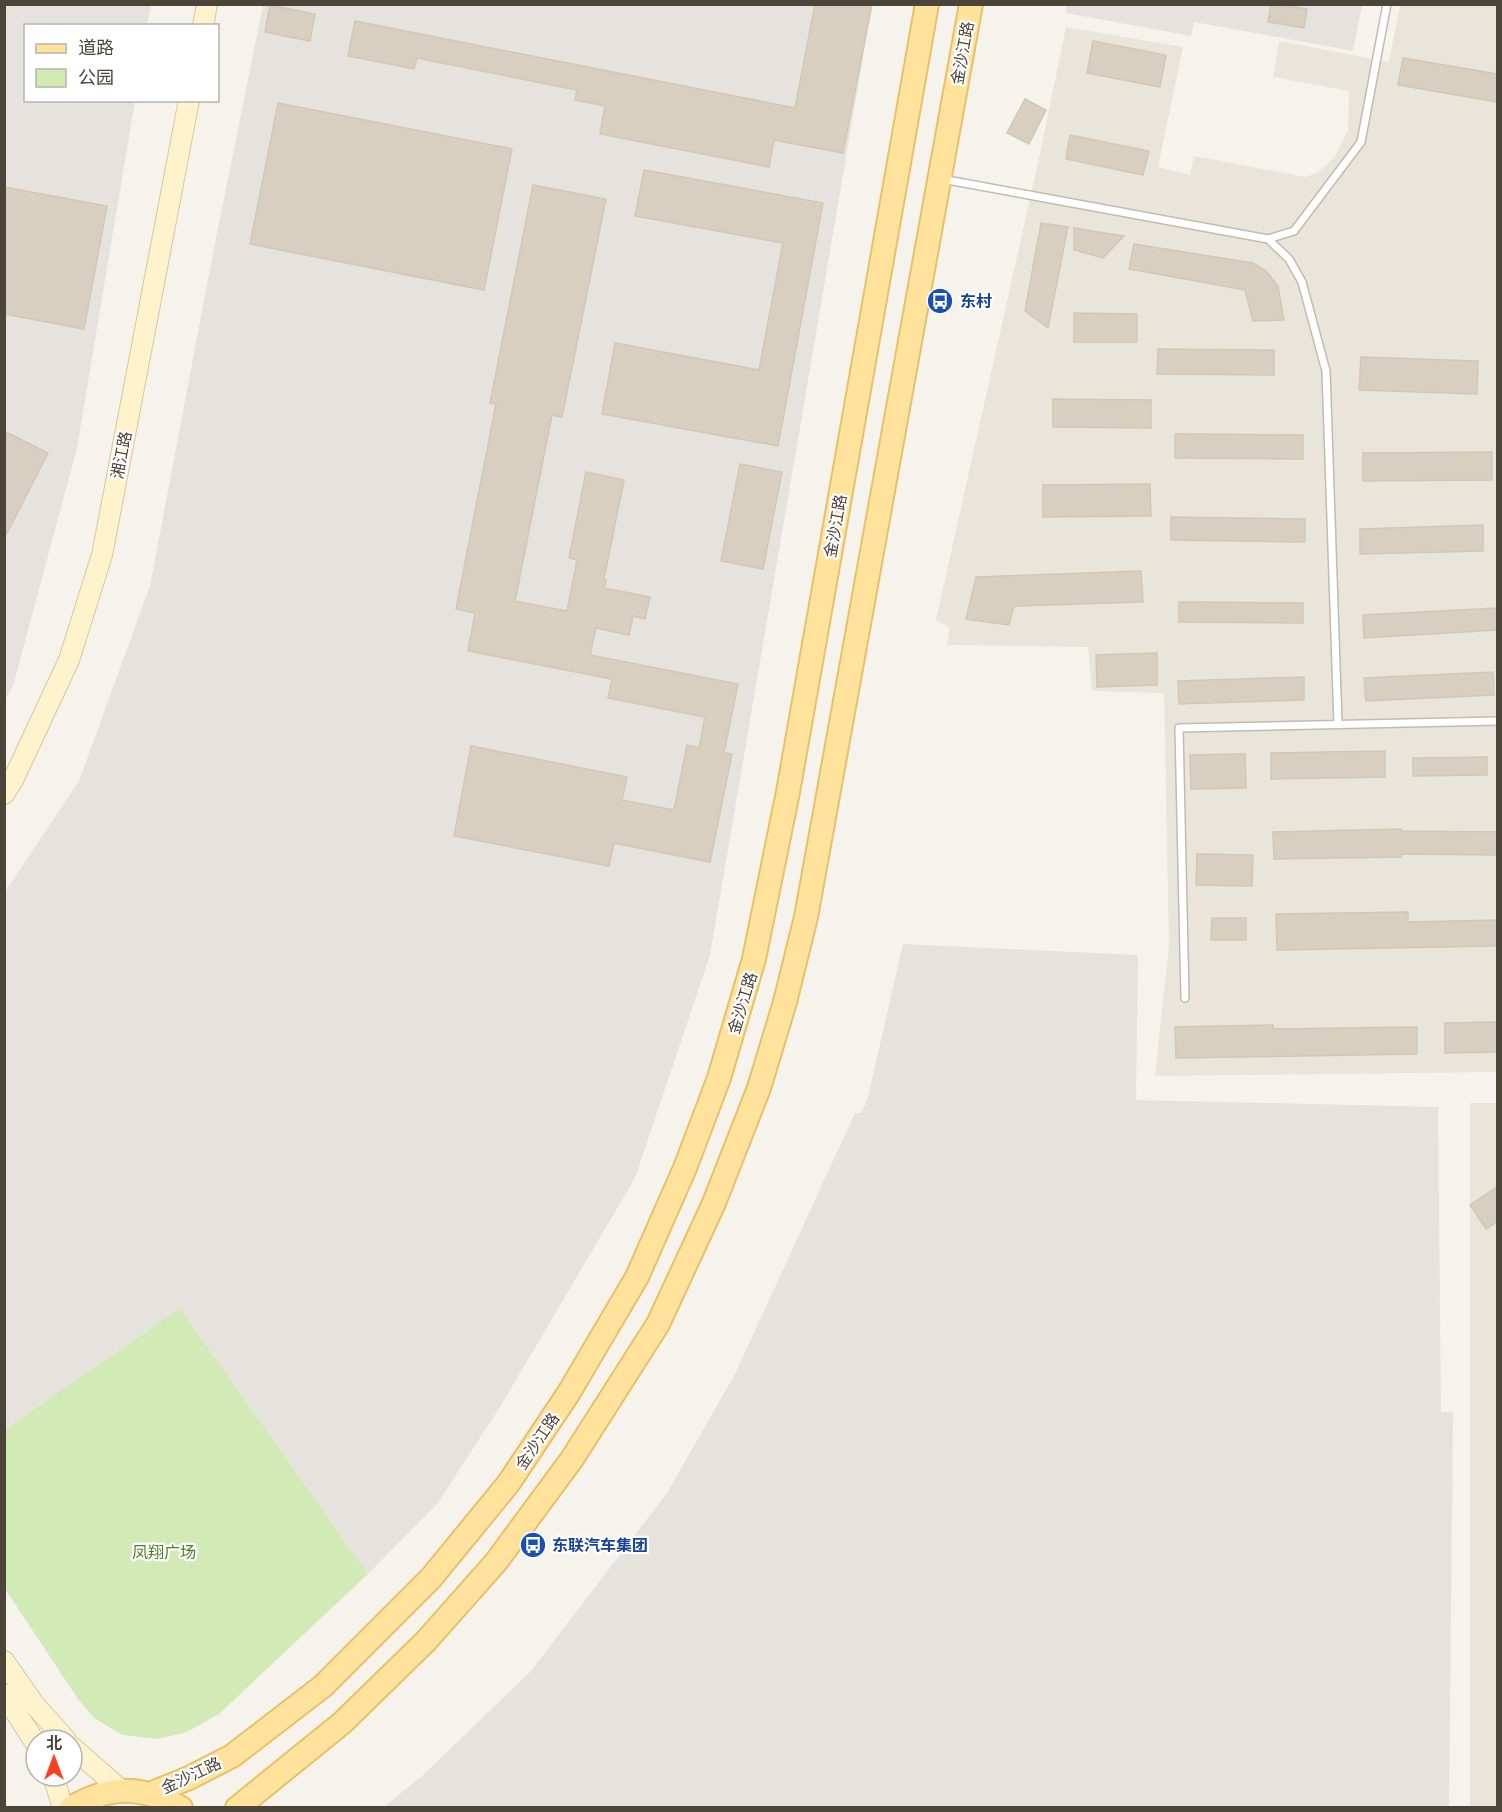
<svg xmlns="http://www.w3.org/2000/svg" width="1502" height="1812" font-family="'Titillium Web','Noto Sans SC',sans-serif">
	<style>
		.residential { fill: #eae5da }
		.industrial { fill: #e6e2dd }
		.green { fill: #d2eab5 }
		.building { fill: #d8cfc1; stroke: #d3c7b4; stroke-width: 1.5 }
		.lines { fill: none; stroke-linecap: round; stroke-linejoin: round }
		.lane-casing { stroke: #c2bbae; stroke-width: 10 }
		.secondary-casing { stroke: #d6c79b; stroke-width: 22 }
		.primary-casing { stroke: #e6c16a; stroke-width: 26 }
		.lane { stroke: #fff; stroke-width: 7 }
		.secondary { stroke: #fff3cd; stroke-width: 20 }
		.primary { stroke: #ffe39c; stroke-width: 22 }
		.labels { text-anchor: middle; dominant-baseline: central; stroke-width: 4.5; stroke-linejoin: round; paint-order: stroke }
		.street-label { font-size: 16px; fill: #4b4439; stroke: #fff }
		.transit-label { font-size: 16px; font-weight: bold; fill: #164399; stroke: #fff; text-anchor: start }
		.park-label { font-size: 16px; fill: #4a7f2a; stroke: #fff }
	</style>
	<rect width="100%" height="100%" fill="#f6f3ec"/>
	<g class="residential">
		<path d="M 1400,5 L 1497,5 L 1497,1072 L 1155,1076 L 1169,945 L 1164,693 L 1092,691 L 1088,647 L 947,645 L 950,628 L 936,620 L 1041,149 L 1066,27 L 1183,47 L 1158,167 L 1190,175 L 1194,156 L 1306,177 L 1318,172 L 1334,158 L 1348,131 L 1349,91 L 1273,77 L 1279,41 L 1389,62 Z"/>
		<path d="M 1470,1103 L 1497,1103 L 1498,1807 L 1470,1808 Z"/>
	</g>
	<g class="industrial">
		<path d="M 1067,4 L 1362,5 L 1353,51 L 1194,22 L 1191,36 L 1066,13 Z"/>
		<path d="M 5,5 L 151,5 L 147,25 L 26,26 L 26,100 L 135,101 L 77,448 L 13,686 L 5,700 Z"/>
		<path d="M 263,5 L 872,5 L 710,955 L 635,1178 L 500,1407 L 437,1504 L 368,1574 L 180,1308 L 5,1429 L 5,892 L 79,781 L 150,586 L 214,248 Z"/>
		<path d="M 903,944 L 1138,955 L 1136,1100 L 1438,1107 L 1441,1412 L 1453,1412 L 1449,1807 L 384,1807 L 423,1775 L 531,1671 L 667,1493 L 735,1374 L 855,1113 L 861,1113 L 867,1101 Z"/>
	</g>
	<path class="green" d="M 180,1308 L 368,1574 L 219,1714 L 187,1732 L 158,1739 L 122,1735 L 94,1718 L 78,1699 L 5,1589 L 5,1429 Z"/>
	<g class="building">
		<path d="M 815,4 L 872,4 L 843,153 L 774,140 L 769,167 L 600,134 L 605,106 L 575,100 L 577,90 L 417,58 L 414,69 L 348,56 L 355,21 L 795,108 Z"/>
		<path d="M 1271,4 L 1307,9 L 1304,28 L 1268,22 Z"/>
		<path d="M 270,5 L 315,14 L 310,41 L 265,32 Z"/>
		<path d="M 1093,41 L 1166,55 L 1160,87 L 1087,73 Z"/>
		<path d="M 1403,58 L 1497,74 L 1497,102 L 1398,85 Z"/>
		<path d="M 1025,99 L 1046,110 L 1029,144 L 1007,133 Z"/>
		<path d="M 278,103 L 512,149 L 484,290 L 250,244 Z"/>
		<path d="M 1070,135 L 1149,151 L 1143,175 L 1066,159 Z"/>
		<path d="M 644,170 L 823,203 L 778,446 L 602,414 L 615,343 L 759,370 L 783,243 L 635,216 Z"/>
		<path d="M 533,185 L 606,199 L 562,417 L 552,415 L 515,601 L 567,611 L 577,560 L 569,558 L 586,472 L 624,480 L 604,579 L 606,580 L 604,588 L 650,597 L 645,619 L 633,616 L 629,635 L 596,628 L 590,655 L 738,684 L 724,753 L 732,754 L 710,862 L 614,843 L 609,866 L 454,836 L 471,746 L 627,777 L 622,800 L 674,810 L 687,745 L 699,748 L 705,717 L 608,698 L 612,679 L 468,651 L 475,613 L 456,609 L 496,404 L 490,403 Z"/>
		<path d="M 4,187 L 107,206 L 84,329 L 4,314 Z"/>
		<path d="M 1041,223 L 1068,227 L 1048,328 L 1025,311 Z"/>
		<path d="M 1074,228 L 1124,236 L 1103,258 L 1074,250 Z"/>
		<path d="M 1134,244 L 1253,263 L 1266,271 L 1278,286 L 1284,320 L 1253,321 L 1245,290 L 1129,269 Z"/>
		<path d="M 1074,313 L 1137,314 L 1137,342 L 1074,342 Z"/>
		<path d="M 1158,349 L 1274,350 L 1274,375 L 1157,374 Z"/>
		<path d="M 1361,357 L 1478,361 L 1477,394 L 1359,390 Z"/>
		<path d="M 1053,399 L 1151,400 L 1151,428 L 1053,427 Z"/>
		<path d="M 4,431 L 48,453 L 4,539 Z"/>
		<path d="M 1175,434 L 1303,435 L 1303,459 L 1175,458 Z"/>
		<path d="M 1492,452 L 1492,480 L 1363,481 L 1363,453 Z"/>
		<path d="M 740,464 L 782,472 L 763,569 L 721,561 Z"/>
		<path d="M 1150,484 L 1151,516 L 1043,517 L 1043,485 Z"/>
		<path d="M 1171,517 L 1305,519 L 1305,542 L 1171,540 Z"/>
		<path d="M 1483,525 L 1483,551 L 1360,554 L 1360,529 Z"/>
		<path d="M 1141,571 L 1143,602 L 1014,606 L 1009,625 L 966,619 L 976,577 Z"/>
		<path d="M 1179,602 L 1303,603 L 1303,623 L 1179,622 Z"/>
		<path d="M 1497,608 L 1497,630 L 1364,638 L 1363,615 Z"/>
		<path d="M 1157,653 L 1157,685 L 1097,687 L 1096,655 Z"/>
		<path d="M 1493,672 L 1494,695 L 1366,701 L 1364,678 Z"/>
		<path d="M 1304,677 L 1304,700 L 1179,704 L 1178,681 Z"/>
		<path d="M 1385,751 L 1385,777 L 1271,779 L 1271,753 Z"/>
		<path d="M 1245,754 L 1246,788 L 1191,789 L 1190,755 Z"/>
		<path d="M 1487,757 L 1487,775 L 1413,776 L 1413,758 Z"/>
		<path d="M 1401,829 L 1401,831 L 1497,832 L 1497,855 L 1401,854 L 1401,857 L 1274,859 L 1273,832 Z"/>
		<path d="M 1197,854 L 1253,855 L 1252,886 L 1196,885 Z"/>
		<path d="M 1408,912 L 1408,922 L 1497,920 L 1497,946 L 1277,950 L 1276,914 Z"/>
		<path d="M 1212,918 L 1246,918 L 1246,940 L 1211,940 Z"/>
		<path d="M 1497,1022 L 1497,1052 L 1445,1053 L 1445,1023 Z"/>
		<path d="M 1273,1025 L 1273,1029 L 1417,1027 L 1417,1054 L 1176,1058 L 1175,1027 Z"/>
		<path d="M 1497,1187 L 1497,1222 L 1486,1229 L 1470,1205 Z"/>
	</g>
	<g class="lines">
		<g class="lane-casing">
			<g id="lane">
				<path d="M 942,179 L 1268,239 L 1289,259 L 1302,282 L 1326,371 L 1338,724"/>
				<path d="M 1268,239 L 1294,231 L 1361,142 L 1387,4"/>
				<path d="M 1185,998 L 1179,728 L 1498,721"/>
			</g>
		</g>
		<g class="secondary-casing">
			<g id="secondary">
				<path d="M 203,26 L 207,4"/>
				<path d="M 4,794 L 13,780 L 69,660 L 102,555 L 189,100"/>
				<path d="M 4,1661 L 34,1704 L 66,1740"/>
				<path d="M 4,1694 L 36,1744"/>
				<path d="M 72,1747 L 121,1790"/>
				<path d="M 53,1776 L 63,1808"/>
			</g>
		</g>
		<g class="primary-casing">
			<g id="primary">
				<path d="M 152,1793 L 189,1778 L 232,1756 L 323,1686 L 431,1578 L 508,1484 L 568,1394 L 637,1277 L 685,1168 L 719,1078 L 754,959 L 788,792 L 927,4"/>
				<path d="M 71,1808 C 110,1785 142,1785 181,1808"/>
				<path d="M 237,1808 L 342,1723 L 426,1641 L 496,1562 L 572,1459 L 658,1324 L 714,1203 L 759,1088 L 785,1002 L 806,917 L 971,4"/>
			</g>
		</g>
		<use href="#lane" class="lane"/>
		<use href="#secondary" class="secondary"/>
		<use href="#primary" class="primary"/>
	</g>
	<defs>
		<g id="bus-disc" transform="scale(1.35)"><circle r="9.5" fill="#1a4fb4" stroke="#fff"/><path d="M-5-6H5V4H4V6H2V4H-2V6H-4V4H-5ZM-3.5-4V0h7V-4ZM-3.5 1.2v1.5H-2V1.2ZM2 1.2v1.5H3.5V1.2Z" fill="#fff"/></g>
	</defs>
	<g fill-rule="evenodd">
		<use href="#bus-disc" x="940" y="301"/>
		<use href="#bus-disc" x="533" y="1545"/>
	</g>
	<g class="labels">
		<g class="street-label">
			<text transform="translate(962 53) rotate(-80)">金沙江路</text>
			<text transform="translate(121 455) rotate(-79)">湘江路</text>
			<text transform="translate(835 526) rotate(-80)">金沙江路</text>
			<text transform="translate(742 1003) rotate(-73)">金沙江路</text>
			<text transform="translate(537 1441) rotate(-56)">金沙江路</text>
			<text transform="translate(191 1775) rotate(-25)">金沙江路</text>
		</g>
		<g class="transit-label">
			<text x="960" y="301">东村</text>
			<text x="552" y="1545">东联汽车集团</text>
		</g>
		<g class="park-label">
			<text x="164" y="1552">凤翔广场</text>
		</g>
	</g>
	<rect width="1502" height="1812" fill="none" stroke="#4b4439" stroke-width="12"/>
	<rect x="24" y="24" width="195" height="78" fill="#ffffff" stroke="#b7b4b0" stroke-width="1.5"/>
	<rect x="36" y="44" width="30" height="9" fill="#ffe39c" stroke="#b7b4b0" stroke-width="1.5"/>
	<text x="78" y="54" font-size="18" fill="#4b4439">道路</text>
	<rect x="36" y="69" width="30" height="18" fill="#d2eab5" stroke="#b7b4b0" stroke-width="1.5"/>
	<text x="78" y="84" font-size="18" fill="#4b4439">公园</text>
	<g transform="translate(54 1758)"><circle r="28" fill="#ffffff" stroke="#b7b4b0" stroke-width="1.5"/>
	<path d="M0-4.5L10 22L0 15L-10 22Z" fill="#fc3f1d"/>
	<text y="-9" font-size="16" font-weight="bold" text-anchor="middle" fill="#4b4439">北</text>
	</g>
</svg>
